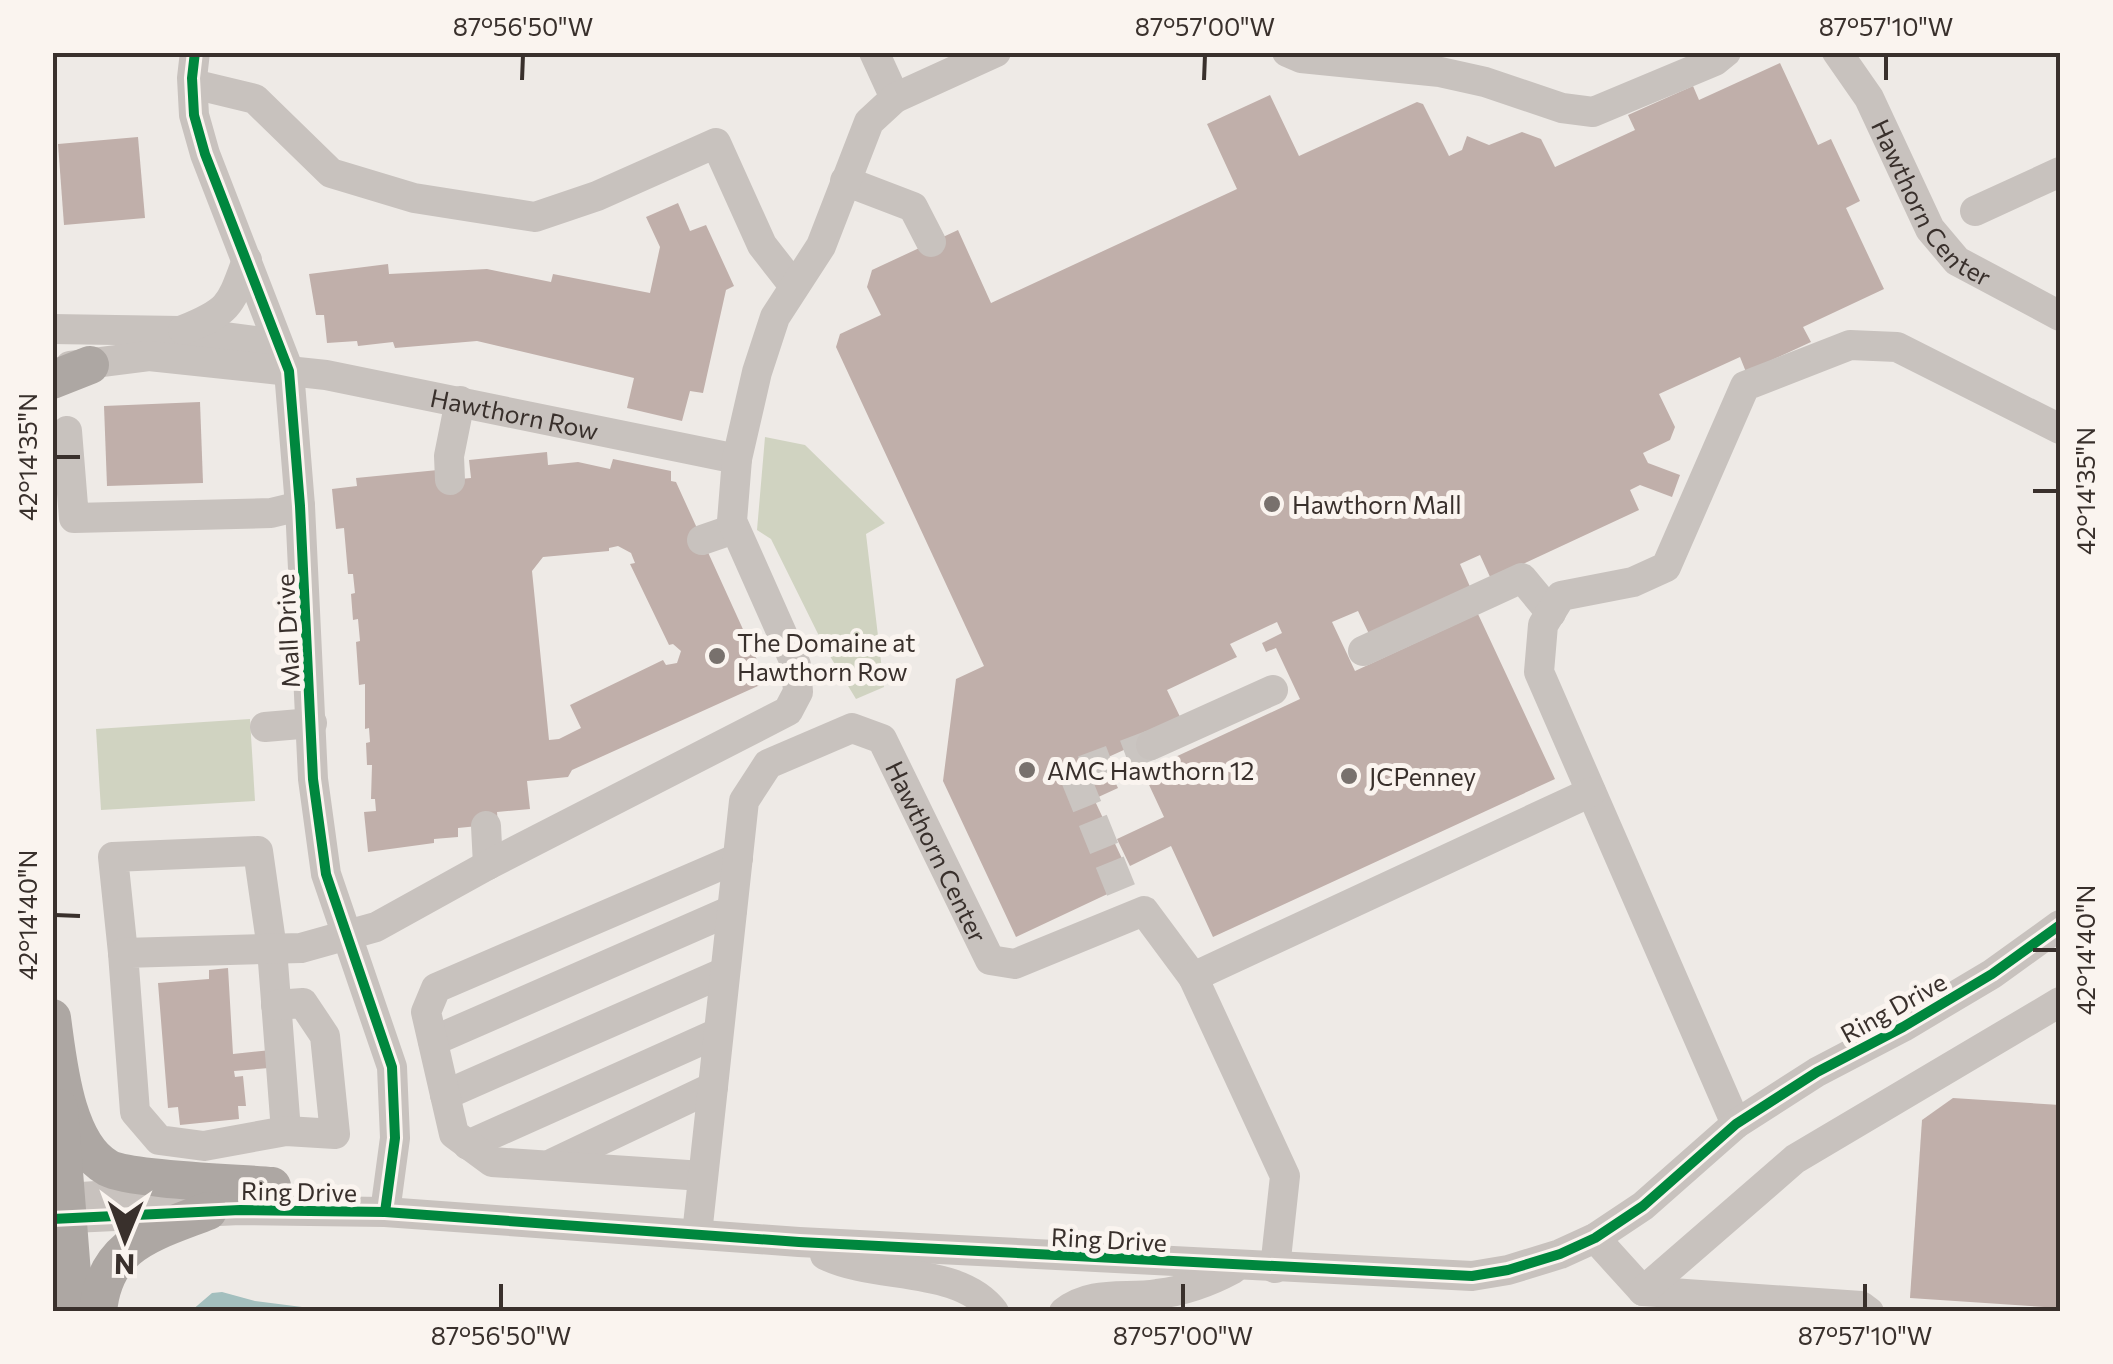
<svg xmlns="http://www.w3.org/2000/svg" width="2113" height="1364" font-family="Commissioner,sans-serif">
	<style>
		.green { fill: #d0d3c1 }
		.water { fill: #a3bfbe }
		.building { fill: #c0afaa; fill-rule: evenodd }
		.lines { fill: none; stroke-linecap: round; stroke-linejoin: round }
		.minor-tunnel { stroke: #cac5c1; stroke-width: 30; stroke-dasharray: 30 15; stroke-linecap: butt }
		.minor { stroke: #c8c2be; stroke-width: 30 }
		.major { stroke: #ada7a3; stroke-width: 38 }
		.cycleway-casing { stroke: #faf4ef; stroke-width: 16 }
		.cycleway { stroke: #00873e; stroke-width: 10 }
		.ticks { fill: none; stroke: #39302c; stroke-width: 4 }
		.poi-dot { fill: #78716d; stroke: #faf4ef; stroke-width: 4 }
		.labels { text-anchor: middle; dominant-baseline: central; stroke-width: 10; stroke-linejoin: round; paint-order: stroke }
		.street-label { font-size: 25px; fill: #39302c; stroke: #faf4ef }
		.poi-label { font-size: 25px; fill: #39302c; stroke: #faf4ef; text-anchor: start }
		.neatline { fill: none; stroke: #39302c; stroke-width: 4 }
		.ticks-label { font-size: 25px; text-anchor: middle; fill: #39302c }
	</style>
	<rect width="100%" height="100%" fill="#eeeae6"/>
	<g class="green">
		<path d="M 765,437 L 805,445 L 885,523 L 866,534 L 884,687 L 856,699 L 825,648 L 771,539 L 757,530 Z"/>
		<path d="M 250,719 L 255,801 L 101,810 L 96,729 Z"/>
	</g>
	<path class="water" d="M 222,1292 L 255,1301 L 302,1307 L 307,1311 L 191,1311 L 212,1293 Z"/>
	<g class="building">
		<path d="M 1780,63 L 1818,145 L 1831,139 L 1860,201 L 1846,208 L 1884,289 L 1803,327 L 1811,342 L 1746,372 L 1740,357 L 1659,394 L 1675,427 L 1670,440 L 1643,453 L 1648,463 L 1680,475 L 1672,497 L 1640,485 L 1630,490 L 1639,510 L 1491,579 L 1480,555 L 1460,564 L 1471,589 L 1370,636 L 1358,611 L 1332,622 L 1355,671 L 1478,614 L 1555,779 L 1213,937 L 1171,846 L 1130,866 L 1117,839 L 1164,817 L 1143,772 L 1300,699 L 1276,648 L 1266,652 L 1262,643 L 1282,633 L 1277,622 L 1230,644 L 1237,657 L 1167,690 L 1183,723 L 1104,759 L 1118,788 L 1094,799 L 1133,882 L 1016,937 L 943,781 L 956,679 L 984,666 L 836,347 L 840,334 L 881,315 L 867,287 L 872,270 L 958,230 L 991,303 L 1237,189 L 1207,124 L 1270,95 L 1299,156 L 1417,102 L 1423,104 L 1449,156 L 1462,150 L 1467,136 L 1489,145 L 1522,132 L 1541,139 L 1555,167 L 1635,130 L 1628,115 L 1693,86 L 1699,100 Z"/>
		<path d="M 138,137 L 145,218 L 64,225 L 58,144 Z"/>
		<path d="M 678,203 L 690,231 L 706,225 L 734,286 L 726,290 L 703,393 L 690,391 L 682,421 L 627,408 L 634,378 L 477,341 L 395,348 L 393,342 L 358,346 L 357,341 L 327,343 L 324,315 L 316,315 L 309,274 L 388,264 L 389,274 L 487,269 L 551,282 L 553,274 L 650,293 L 660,247 L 646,217 Z"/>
		<path d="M 200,402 L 203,483 L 107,486 L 104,406 Z"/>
		<path d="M 547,452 L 548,465 L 578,462 L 610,469 L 613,459 L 671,471 L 671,481 L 676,482 L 767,682 L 572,770 L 568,777 L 527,781 L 530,809 L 497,812 L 498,824 L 458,828 L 458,837 L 434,839 L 434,843 L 368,852 L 364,812 L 376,811 L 375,799 L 371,799 L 372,765 L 367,765 L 366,743 L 370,742 L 369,728 L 365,729 L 365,684 L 359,685 L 356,642 L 360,641 L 358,619 L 353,620 L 351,594 L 355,593 L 353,574 L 348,574 L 344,528 L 336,529 L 332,489 L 357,486 L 356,478 L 438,470 L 439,481 L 471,478 L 469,460 ZM 618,546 L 631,553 L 635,563 L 630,564 L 669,645 L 673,644 L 681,651 L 677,663 L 666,665 L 663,660 L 570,705 L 581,728 L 559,739 L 549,740 L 532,571 L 543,557 L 609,551 L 609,548 Z"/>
		<path d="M 228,968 L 233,1054 L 291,1048 L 293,1066 L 234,1071 L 235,1077 L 243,1076 L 246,1106 L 238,1106 L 239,1119 L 180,1125 L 178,1107 L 168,1108 L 158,983 L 209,979 L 209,970 Z"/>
		<path d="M 1953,1098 L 2060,1105 L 2060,1308 L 1910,1298 L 1922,1120 Z"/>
	</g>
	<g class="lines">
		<path class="minor-tunnel" d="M 1121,890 L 1074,774 L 1151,745"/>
		<g class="minor">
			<path d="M 195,52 L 192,78 L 194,115 L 205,154 L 289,371 L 300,506 L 313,779 L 326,874 L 392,1067 L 395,1138 L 385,1212"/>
			<path d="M 874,52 L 895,98"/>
			<path d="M 1287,52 L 1301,58 L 1440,72 L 1485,82 L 1562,108 L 1593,112 L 1715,61 L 1726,52"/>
			<path id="s1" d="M 1837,52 L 1869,98 L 1930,229 L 1957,261 L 2060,316"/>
			<path d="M 193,84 L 255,99 L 331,173 L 414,198 L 535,217 L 597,196 L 716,143 L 762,245 L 794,286"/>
			<path d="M 845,181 L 913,207 L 931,242"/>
			<path d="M 1975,211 L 2060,172"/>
			<path d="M 52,329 L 180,331 L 255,341 L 287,369"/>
			<path d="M 183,330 C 230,311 230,306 247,260"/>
			<path id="s2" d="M 70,366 L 149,356 L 326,375 L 737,459"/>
			<path d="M 67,431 L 74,518 L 271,513 L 300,506"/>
			<path d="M 450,480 L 449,456 L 460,401"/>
			<path d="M 702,540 L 734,529"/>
			<path d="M 1363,651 L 1522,578 L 1551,613"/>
			<path d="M 265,727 L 312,723"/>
			<path d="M 1151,745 L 1273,690"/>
			<path d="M 486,826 L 488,865"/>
			<path d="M 123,953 L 113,857 L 258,851 L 272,949 L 286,1131"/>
			<path d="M 276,1005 L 303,1003 L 325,1036 L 335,1134 L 286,1131 L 204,1146 L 159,1140 L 135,1112 L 123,953 L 301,948 L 376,927 L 488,865 L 788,711 L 798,692 L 796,665 L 732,521 L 737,459 L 757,372 L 775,317 L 821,246 L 869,122 L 895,98 L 996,52"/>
			<path d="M 433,1041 L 732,910"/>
			<path d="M 445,1095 L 725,972"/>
			<path d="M 1736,1124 L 1539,672 L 1543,625 L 1561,596 L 1633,582 L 1666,567 L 1745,386 L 1850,345 L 1897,347 L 2060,429"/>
			<path d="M 468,1145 L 718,1033"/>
			<path d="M 553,1163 L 713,1087"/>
			<path d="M 703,1176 L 492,1162 L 454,1134 L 426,1012 L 436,988 L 738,858"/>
			<path d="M 52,1199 L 170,1191"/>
			<path d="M 52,1219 L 240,1210 L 385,1212 L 799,1242 L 1472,1276 L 1508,1270 L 1560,1254 L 1595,1238 L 1643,1206 L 1736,1124 L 1817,1072 L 1903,1027 L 1992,974 L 2060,925"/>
			<path id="s3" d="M 697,1234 L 744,801 L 768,764 L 852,728 L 882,739 L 990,960 L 1015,964 L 1144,911 L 1193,977"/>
			<path d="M 1595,1238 L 1643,1291 L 1861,1306 L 1869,1312"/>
			<path d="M 825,1255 C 875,1280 959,1265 994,1312"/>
			<path d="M 1275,1268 L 1285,1176 L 1193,977 L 1591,792"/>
			<path d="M 1643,1291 L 1795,1159 L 2060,1002"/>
			<path d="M 1064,1312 C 1092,1290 1125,1299 1157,1294 C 1184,1291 1209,1282 1233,1269"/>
		</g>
		<g class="major">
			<path d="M 52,380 L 90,365"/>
			<path d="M 52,1018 C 58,1061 65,1144 108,1168 C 131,1180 240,1183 272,1186"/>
			<path d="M 59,1108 L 75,1312"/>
			<path d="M 98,1312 C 104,1243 152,1233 208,1211"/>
		</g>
		<g class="cycleway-casing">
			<g id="cycleway">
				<path d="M 195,52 L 192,78 L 194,115 L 205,154 L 289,371 L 300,506 L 313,779 L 326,874 L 392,1067 L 395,1138 L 385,1212"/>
				<path d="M 52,1219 L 240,1210 L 385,1212 L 799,1242 L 1472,1276 L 1508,1270 L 1560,1254 L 1595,1238 L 1643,1206 L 1736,1124 L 1817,1072 L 1903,1027 L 1992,974 L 2060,925"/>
			</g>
		</g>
		<use href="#cycleway" class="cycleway"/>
	</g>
	<path class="ticks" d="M 522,80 L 523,55M 1204,80 L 1205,55M 1886,80 L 1886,55M 55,457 L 80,457M 2033,491 L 2058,491M 55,915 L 80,916M 2033,950 L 2058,950M 501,1309 L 501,1284M 1183,1309 L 1183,1284M 1865,1309 L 1865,1284"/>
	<g class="poi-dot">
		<circle cx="1272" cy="504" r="10"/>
		<circle cx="717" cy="656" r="10"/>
		<circle cx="1027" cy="770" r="10"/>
		<circle cx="1349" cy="776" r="10"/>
	</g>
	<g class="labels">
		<g class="street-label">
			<text stroke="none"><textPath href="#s1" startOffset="180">Hawthorn Center</textPath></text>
			<text stroke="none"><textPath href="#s2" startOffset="450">Hawthorn Row</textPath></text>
			<text transform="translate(287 631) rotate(-93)">Mall Drive</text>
			<text stroke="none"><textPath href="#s3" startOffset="728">Hawthorn Center</textPath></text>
			<text transform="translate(1893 1007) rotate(-29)">Ring Drive</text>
			<text transform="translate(299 1191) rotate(1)">Ring Drive</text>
			<text transform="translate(1109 1239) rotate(3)">Ring Drive</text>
		</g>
		<g class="poi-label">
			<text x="1292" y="504">Hawthorn Mall</text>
			<text x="737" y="642">The Domaine at<tspan x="737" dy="29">Hawthorn Row</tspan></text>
			<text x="1047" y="770">AMC Hawthorn 12</text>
			<text x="1369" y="776">JCPenney</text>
		</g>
	</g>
	<rect width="2113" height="1364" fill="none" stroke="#faf4ef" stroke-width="110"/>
	<g transform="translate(125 1239) rotate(181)" stroke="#faf4ef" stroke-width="8" paint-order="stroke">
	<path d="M0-8L18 38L0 25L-18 38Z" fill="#39302c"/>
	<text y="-15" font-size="28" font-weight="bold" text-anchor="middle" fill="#39302c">N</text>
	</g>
	<rect x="55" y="55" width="2003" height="1254" class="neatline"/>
	<g class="ticks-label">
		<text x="523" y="36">87°56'50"W</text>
		<text x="1205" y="36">87°57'00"W</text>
		<text x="1886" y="36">87°57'10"W</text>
		<text transform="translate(28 457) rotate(-90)" y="9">42°14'35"N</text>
		<text transform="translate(2086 491) rotate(-90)" y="9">42°14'35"N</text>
		<text transform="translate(28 915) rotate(-90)" y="9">42°14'40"N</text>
		<text transform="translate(2086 950) rotate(-90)" y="9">42°14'40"N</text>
		<text x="501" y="1345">87°56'50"W</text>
		<text x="1183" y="1345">87°57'00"W</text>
		<text x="1865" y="1345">87°57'10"W</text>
	</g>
</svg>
